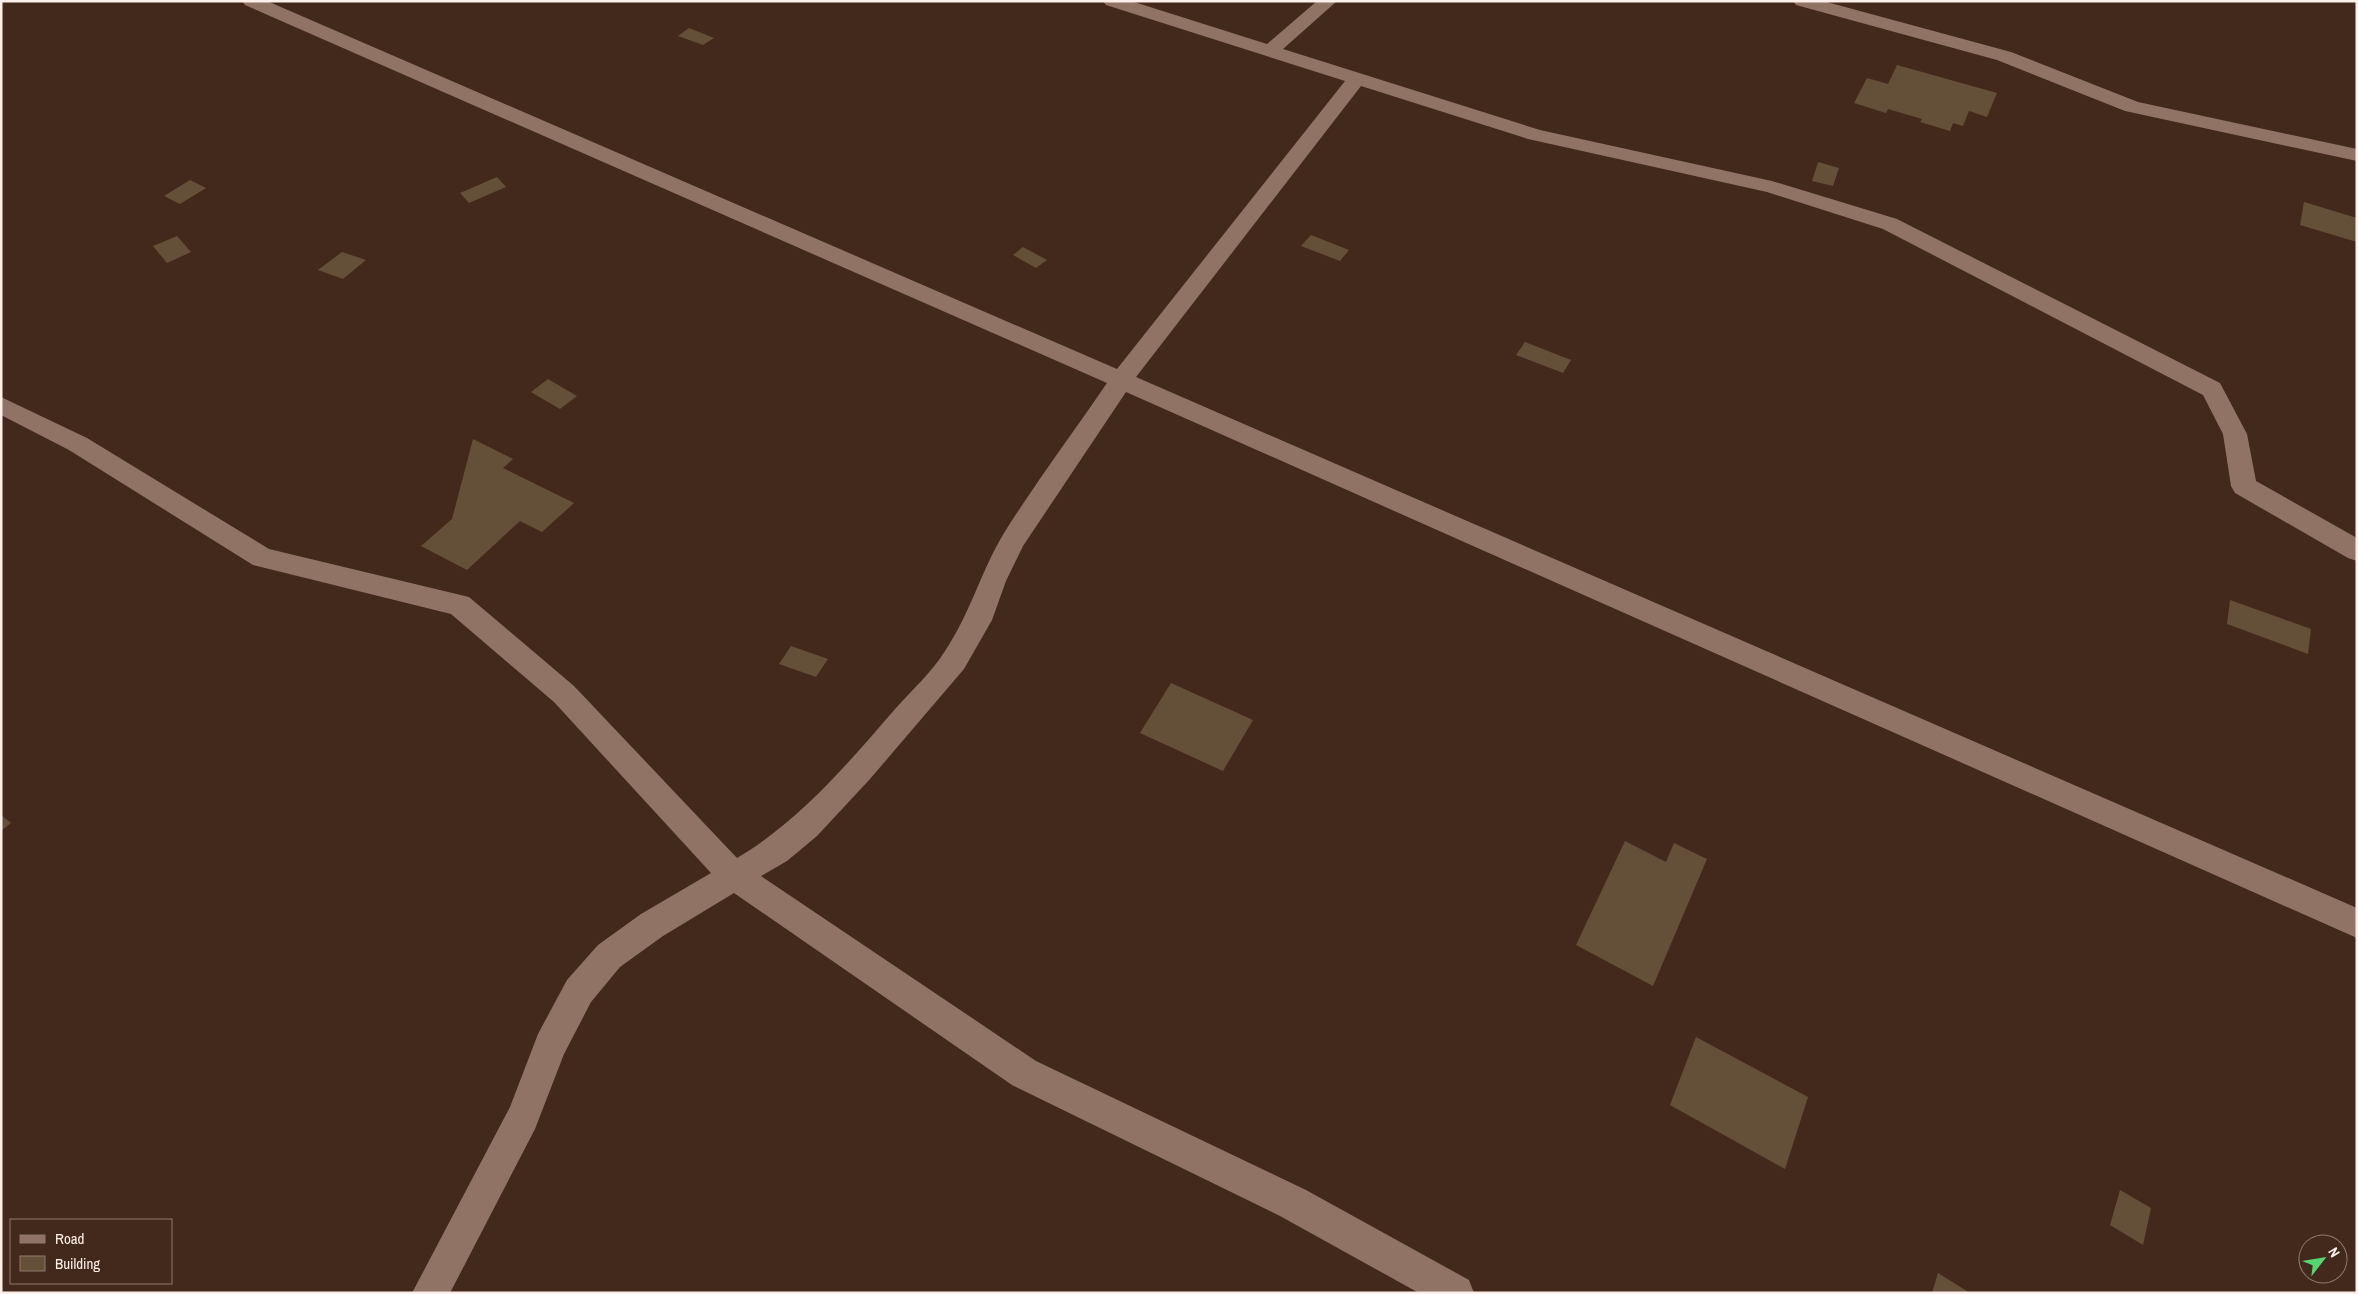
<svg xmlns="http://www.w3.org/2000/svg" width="2358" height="1294" font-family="'Archivo Narrow',sans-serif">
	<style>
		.building { fill: #645039 }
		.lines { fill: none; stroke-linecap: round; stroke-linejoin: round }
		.minor { fill: #907364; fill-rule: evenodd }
	</style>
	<rect width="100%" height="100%" fill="#43291c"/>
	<g class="building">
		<path d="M 689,28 L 714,38 L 703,45 L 678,36 Z"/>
		<path d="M 1897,65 L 1997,93 L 1987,117 L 1969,111 L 1963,126 L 1953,123 L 1950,131 L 1920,122 L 1922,119 L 1888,109 L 1886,113 L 1854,103 L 1867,78 L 1888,84 Z"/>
		<path d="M 1818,162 L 1839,168 L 1833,186 L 1812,181 Z"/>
		<path d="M 497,177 L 506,187 L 469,203 L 460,193 Z"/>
		<path d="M 190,180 L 206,188 L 180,204 L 164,196 Z"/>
		<path d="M 2304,202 L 2357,218 L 2357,242 L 2300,225 Z"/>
		<path d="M 1311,235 L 1349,250 L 1340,261 L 1301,246 Z"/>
		<path d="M 177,236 L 191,252 L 167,263 L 153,246 Z"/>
		<path d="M 1023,247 L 1047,260 L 1036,268 L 1013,255 Z"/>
		<path d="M 342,252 L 366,260 L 343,279 L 318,270 Z"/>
		<path d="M 1525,342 L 1571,360 L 1563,373 L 1516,355 Z"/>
		<path d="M 548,379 L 577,396 L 560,409 L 531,392 Z"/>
		<path d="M 473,439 L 513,459 L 503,468 L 574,503 L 542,532 L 520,521 L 467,570 L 421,546 L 452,519 Z"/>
		<path d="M 2230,600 L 2311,629 L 2308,654 L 2227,624 Z"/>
		<path d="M 791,646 L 828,659 L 816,677 L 779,664 Z"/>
		<path d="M 1171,683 L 1253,720 L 1223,771 L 1140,733 Z"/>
		<path d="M 1,815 L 11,823 L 1,831 Z"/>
		<path d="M 1625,841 L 1666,862 L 1674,843 L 1707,859 L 1653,986 L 1576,945 Z"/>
		<path d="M 1696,1037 L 1808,1097 L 1785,1169 L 1670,1105 Z"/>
		<path d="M 2120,1190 L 2151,1208 L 2143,1245 L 2110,1225 Z"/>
		<path d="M 1938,1273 L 1970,1293 L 1932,1293 Z"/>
	</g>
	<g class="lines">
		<g class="minor">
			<path d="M 242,1 L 267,1 L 1117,369 L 1345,81 L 1106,5 L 1103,1 L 1131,1 L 1267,44 L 1317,1 L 1337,1 L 1283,49 L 1540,130 L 1772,181 L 1897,219 L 2220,383 L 2247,434 L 2256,481 L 2357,538 L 2357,561 L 2348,558 L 2235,493 L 2231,486 L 2223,434 L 2203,395 L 1883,229 L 1767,192 L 1528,139 L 1361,86 L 1136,377 L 2357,908 L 2357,938 L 1126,392 L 1023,546 L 1006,581 L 992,620 L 964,669 L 870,779 L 817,836 L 787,861 L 761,876 L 1036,1061 L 1306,1190 L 1469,1280 L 1474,1293 L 1419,1293 L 1280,1216 L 1012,1085 L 734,893 L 663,936 L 620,967 L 591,1002 L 564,1054 L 535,1129 L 450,1293 L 412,1293 L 510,1107 L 538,1034 L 567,980 L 598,945 L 641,914 L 711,873 L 554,702 L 451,614 L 253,565 L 69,450 L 1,415 L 1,397 L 87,438 L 269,549 L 469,597 L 574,686 L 737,858 C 801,820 848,763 896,708 C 912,690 932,672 945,651 C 970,614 981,571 1004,533 C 1036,482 1073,433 1107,383 L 245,5 Z"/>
			<path d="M 1793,1 L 1823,1 L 2011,52 L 2138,102 L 2357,149 L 2357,161 L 2125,111 L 1997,60 L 1796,5 Z"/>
		</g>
	</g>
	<rect width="2358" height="1294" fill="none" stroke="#fdefe9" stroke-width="5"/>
	<rect x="10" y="1219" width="162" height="65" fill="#43291c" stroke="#8d786e"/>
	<rect x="20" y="1235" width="25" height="8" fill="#907364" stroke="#8d786e"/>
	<text x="55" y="1244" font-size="15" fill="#fdefe9">Road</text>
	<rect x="20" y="1256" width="25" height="15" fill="#645039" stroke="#8d786e"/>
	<text x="55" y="1269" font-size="15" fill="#fdefe9">Building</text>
	<g transform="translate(2323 1259) rotate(59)"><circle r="24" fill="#43291c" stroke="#8d786e"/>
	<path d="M0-4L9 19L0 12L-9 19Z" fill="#55d672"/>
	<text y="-8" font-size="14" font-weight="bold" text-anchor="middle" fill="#fdefe9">N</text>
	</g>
</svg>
